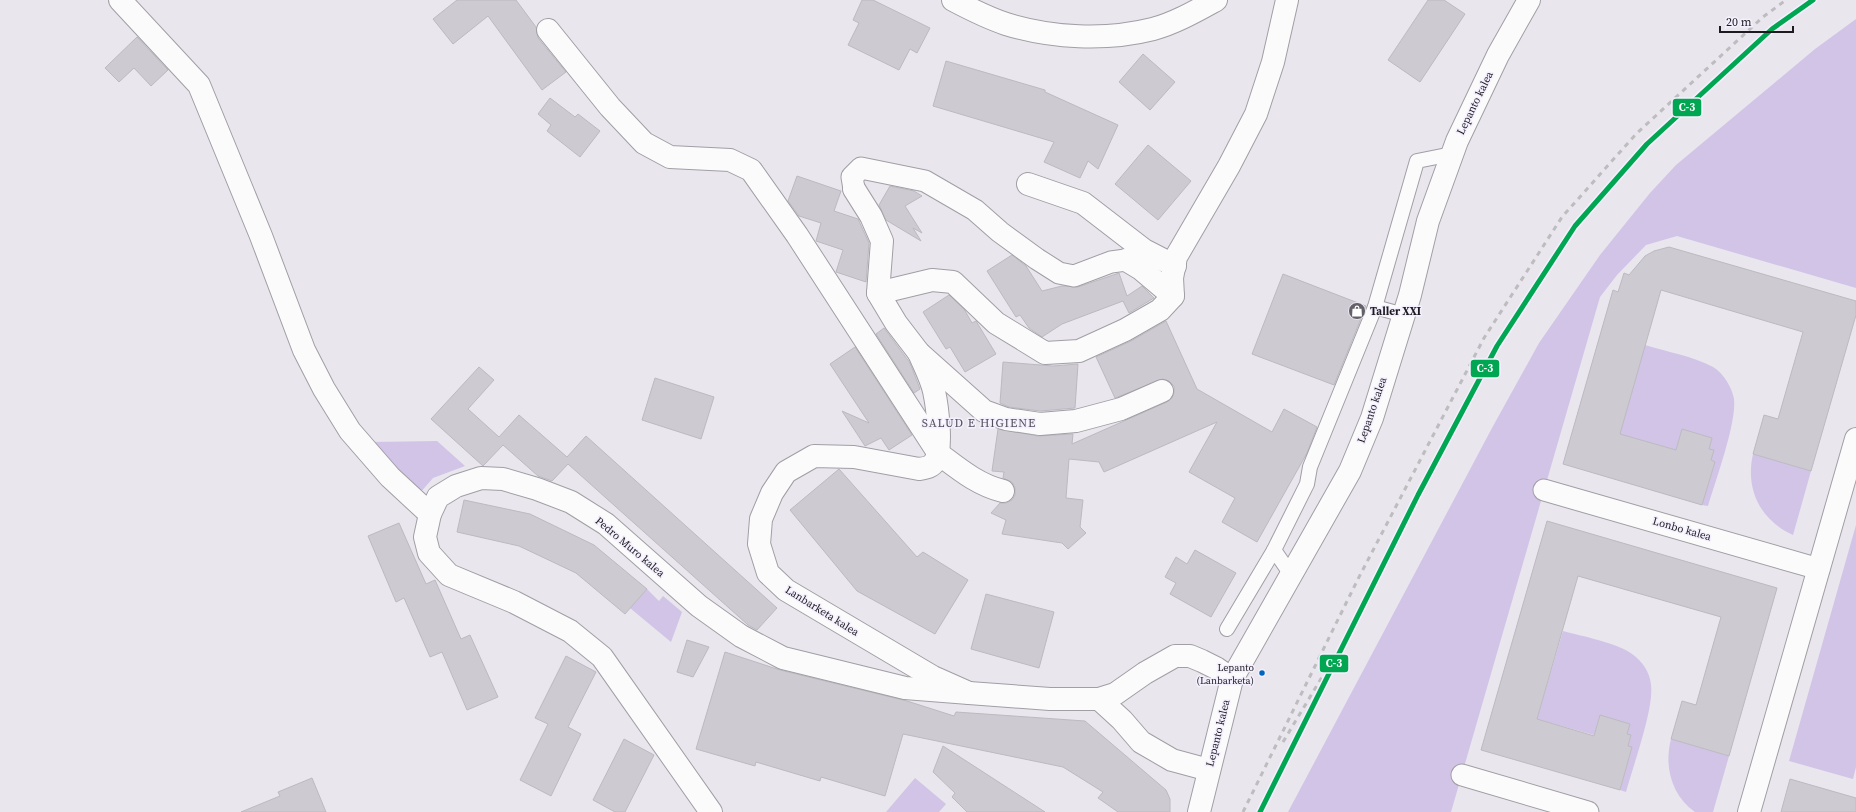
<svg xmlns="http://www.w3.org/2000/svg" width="1856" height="812" font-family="'Source Serif 4',serif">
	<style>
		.green { fill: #d1c4e7 }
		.building { fill: #cdcad1; stroke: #bcbac0 }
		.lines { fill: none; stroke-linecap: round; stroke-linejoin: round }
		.service-casing { stroke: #a19ea4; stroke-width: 16 }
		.pedestrian-casing { stroke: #a19ea4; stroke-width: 23 }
		.minor-casing { stroke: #a19ea4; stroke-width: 24 }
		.primary-casing { stroke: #a19ea4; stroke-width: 24 }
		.service { stroke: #fcfbfc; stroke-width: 14 }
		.pedestrian { stroke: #fcfbfc; stroke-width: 21 }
		.minor { stroke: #fcfbfc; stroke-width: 22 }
		.primary { stroke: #fcfbfc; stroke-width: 22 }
		.rail { stroke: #bdbcbe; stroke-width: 3; stroke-dasharray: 5 5; stroke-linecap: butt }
		.rail-1-casing { stroke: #f5f0fe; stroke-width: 8 }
		.rail-1 { stroke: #00a651; stroke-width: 5 }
		.bus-dot { fill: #0065bd; stroke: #f5f0fe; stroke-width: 1.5 }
		.labels { text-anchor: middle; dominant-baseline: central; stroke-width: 3; stroke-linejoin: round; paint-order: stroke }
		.bus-label { font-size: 10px; fill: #1d1b20; stroke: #f5f0fe; text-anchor: end }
		.street-label { font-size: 11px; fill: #1d1b20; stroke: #f5f0fe }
		.poi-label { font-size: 11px; font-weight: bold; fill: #1d1b20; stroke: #f5f0fe; text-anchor: start }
		.neighbourhood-label { font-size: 12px; letter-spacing: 1px; fill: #54505b; stroke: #f5f0fe }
		.line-badge { stroke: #f5f0fe; stroke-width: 1.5 }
		.badge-label { font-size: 11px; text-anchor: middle; font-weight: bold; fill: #fff }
	</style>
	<rect width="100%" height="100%" fill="#e9e6ee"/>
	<g class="green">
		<path d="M 1856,19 L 1856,288 L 1677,236 L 1646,245 L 1617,275 L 1600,297 L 1451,812 L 1288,812 L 1492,428 L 1539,343 L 1600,255 L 1650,193 L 1676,165 L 1815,49 Z"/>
		<path d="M 1645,345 C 1667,352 1693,356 1713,367 C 1723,373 1732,387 1734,399 C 1737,422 1715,482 1708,506 L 1702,505 L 1715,462 L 1711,460 L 1714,450 L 1709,449 L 1712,438 L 1682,429 L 1676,450 L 1620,434 Z"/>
		<path d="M 437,441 L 465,466 L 433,478 L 419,494 L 371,442 Z"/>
		<path d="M 1753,454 L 1811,471 L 1793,535 C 1760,520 1745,489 1753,454 Z"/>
		<path d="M 1856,525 L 1856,767 L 1853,779 L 1789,761 Z"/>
		<path d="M 647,589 L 659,601 L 663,596 L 682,612 L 671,642 L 630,608 Z"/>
		<path d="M 1563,631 C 1581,636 1618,643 1632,654 C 1642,661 1650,672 1651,685 C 1654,709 1633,766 1626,792 L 1620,790 L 1632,747 L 1628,746 L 1631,736 L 1627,734 L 1630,724 L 1600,715 L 1594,735 L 1537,719 Z"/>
		<path d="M 1671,739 L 1729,756 L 1713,812 L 1695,812 C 1671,795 1664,766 1671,739 Z"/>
		<path d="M 915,778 L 946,804 L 939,812 L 886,812 Z"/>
	</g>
	<g class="building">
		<path d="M 457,0 L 516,0 L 536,27 L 538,38 L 566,72 L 542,90 L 488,16 L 453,44 L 433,19 Z"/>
		<path d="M 862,0 L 873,0 L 930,28 L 917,53 L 910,49 L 899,70 L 848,45 L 859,23 L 853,20 Z"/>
		<path d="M 1428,0 L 1444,0 L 1465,14 L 1420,82 L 1388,60 Z"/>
		<path d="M 137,37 L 168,70 L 151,86 L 134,68 L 119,82 L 105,68 Z"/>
		<path d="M 1143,54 L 1175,82 L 1150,110 L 1119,82 Z"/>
		<path d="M 946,61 L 1045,90 L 1045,92 L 1118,125 L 1098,169 L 1088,161 L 1080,178 L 1044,162 L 1054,142 L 933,106 Z"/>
		<path d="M 550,98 L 575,117 L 578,114 L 600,131 L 580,157 L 547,131 L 551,125 L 538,114 Z"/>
		<path d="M 1148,145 L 1191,181 L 1158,220 L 1115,184 Z"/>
		<path d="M 797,176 L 841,191 L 834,211 L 858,219 L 869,243 L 866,282 L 836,272 L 843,250 L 816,241 L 821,223 L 799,216 L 788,201 Z"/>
		<path d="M 890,186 L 914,191 L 922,196 L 905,206 L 922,233 L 913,228 L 921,241 L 886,220 L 879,205 Z"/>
		<path d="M 1669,247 L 1856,301 L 1856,315 L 1811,471 L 1753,454 L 1764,415 L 1778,419 L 1803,332 L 1661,290 L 1620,434 L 1676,450 L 1682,429 L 1712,438 L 1709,449 L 1714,450 L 1711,460 L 1715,462 L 1702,505 L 1563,464 L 1613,290 L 1618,292 L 1624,273 L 1629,275 L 1645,256 L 1654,251 Z"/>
		<path d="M 1012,255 L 1026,266 L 1042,291 L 1062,286 L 1078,287 L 1119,273 L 1127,296 L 1142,286 L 1154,298 L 1129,313 L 1123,301 L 1062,324 L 1042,337 L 1029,328 L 1020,315 L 1016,317 L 987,271 Z"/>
		<path d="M 1283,274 L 1366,306 L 1334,385 L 1252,354 Z"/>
		<path d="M 949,295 L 964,309 L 972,323 L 976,321 L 996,354 L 965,372 L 950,347 L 946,349 L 923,312 Z"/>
		<path d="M 1166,321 L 1197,389 L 1272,432 L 1284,409 L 1317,427 L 1307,453 L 1257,542 L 1222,522 L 1235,498 L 1189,472 L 1217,422 L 1104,472 L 1099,462 L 1069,459 L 1066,498 L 1083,500 L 1080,527 L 1086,533 L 1068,549 L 1062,543 L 1002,534 L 1006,520 L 991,513 L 1000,503 L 1006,503 L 1012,500 L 1015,495 L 1015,488 L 1012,482 L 1003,478 L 1004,472 L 992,471 L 998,429 L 1038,436 L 1073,434 L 1072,444 L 1167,402 L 1172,398 L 1174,393 L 1174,386 L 1169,381 L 1163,379 L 1115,398 L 1096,357 L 1131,341 Z"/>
		<path d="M 884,328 L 910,363 L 920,389 L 914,393 L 876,334 Z"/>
		<path d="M 855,347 L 912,435 L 889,450 L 881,438 L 865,446 L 842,411 L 869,423 L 830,364 Z"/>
		<path d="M 1003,362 L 1053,366 L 1078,364 L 1075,408 L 1040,411 L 1009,407 L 1000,403 Z"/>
		<path d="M 479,367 L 494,380 L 468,409 L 499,437 L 519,415 L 567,457 L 586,436 L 777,608 L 757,630 L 748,625 L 568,464 L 552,481 L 538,476 L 503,445 L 483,466 L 431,419 Z"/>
		<path d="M 655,378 L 714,397 L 701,439 L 642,420 Z"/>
		<path d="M 839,469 L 917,557 L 923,552 L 968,580 L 935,634 L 857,591 L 790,510 Z"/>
		<path d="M 464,500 L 530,514 L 594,545 L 647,589 L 625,614 L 576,573 L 519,546 L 457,532 Z"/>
		<path d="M 1547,521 L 1777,588 L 1729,756 L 1671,739 L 1682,701 L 1696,705 L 1721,617 L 1578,576 L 1537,719 L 1594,736 L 1600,715 L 1630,724 L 1627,734 L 1631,735 L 1628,746 L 1632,747 L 1620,790 L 1481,750 Z"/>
		<path d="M 399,523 L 426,584 L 435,580 L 461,639 L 470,635 L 498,697 L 467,710 L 442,652 L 430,657 L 404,598 L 396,602 L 368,536 Z"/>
		<path d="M 1195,550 L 1236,573 L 1211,617 L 1170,594 L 1176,583 L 1165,577 L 1176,557 L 1187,564 Z"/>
		<path d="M 986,594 L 1054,612 L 1039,668 L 971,649 Z"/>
		<path d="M 687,640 L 709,647 L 693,677 L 677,672 Z"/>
		<path d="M 725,652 L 780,670 L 907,701 L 954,716 L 956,712 L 1085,721 L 1166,790 L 1170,799 L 1170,812 L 1118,812 L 1098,798 L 1103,792 L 1063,767 L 903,734 L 885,796 L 821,777 L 820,781 L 756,762 L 755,766 L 696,749 Z"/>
		<path d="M 566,656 L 596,672 L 568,727 L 581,734 L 551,796 L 520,780 L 548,724 L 535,718 Z"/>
		<path d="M 624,739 L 654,755 L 625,812 L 615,812 L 593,800 Z"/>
		<path d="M 943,746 L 1045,812 L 967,812 L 952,797 L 955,793 L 933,772 Z"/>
		<path d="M 312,778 L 326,812 L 241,812 L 280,796 L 278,792 Z"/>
		<path d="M 1790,779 L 1856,798 L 1856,812 L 1781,812 Z"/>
	</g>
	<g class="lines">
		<g class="service-casing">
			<g id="service">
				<path d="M 1375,307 L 1404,315"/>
				<path d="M 1292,576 L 1274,550 L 1307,484 L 1310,467 L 1375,307 L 1417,161 L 1452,154"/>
				<path d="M 1227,629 L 1274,550"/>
			</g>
		</g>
		<g class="pedestrian-casing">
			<g id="pedestrian">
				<path d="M 854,189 L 852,177 L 861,168 L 925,181 L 975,210 L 1000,232 L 1037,259 L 1059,273 L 1074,276 L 1111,262 L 1126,260"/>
				<path d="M 1544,490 L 1819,569"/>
				<path d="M 1462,775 L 1588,812"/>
			</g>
		</g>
		<g class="minor-casing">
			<g id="minor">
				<path d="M 120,0 L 199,85 L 261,236 L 304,350 L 324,389 L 350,431 L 390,477 L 430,514"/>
				<path d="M 953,0 C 970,9 988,18 1006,24 C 1051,38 1106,41 1153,29 C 1175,23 1196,11 1216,0"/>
				<path d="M 548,30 L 610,107 L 644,143 L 670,157 L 730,160 L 751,170 L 797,235 L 939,454 C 959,469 978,485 1003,491"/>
				<path d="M 1028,184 L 1083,203 L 1144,250 L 1175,266"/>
				<path d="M 854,189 L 871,216 L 882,241 L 878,293 L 896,323 L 919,353 L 984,411 L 1006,419 L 1040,424 L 1076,421 L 1121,409 L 1162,391"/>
				<path d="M 1126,260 L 1141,269 L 1173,296"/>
				<path d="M 878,293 L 932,280 L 953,282 L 996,323 L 1045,353 L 1079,351 L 1125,330 L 1160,310 L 1173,296 L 1172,278 L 1176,257 L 1229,166 L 1256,114 L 1273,62 L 1287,0"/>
				<path d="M 919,353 C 924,365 931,378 934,391 C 937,405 943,449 935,461 C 932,467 926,468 919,469 L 854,457 L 814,456 L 786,472 L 772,493 L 761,519 L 759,544 L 768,573 L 786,590 L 933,677 L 969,693 L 1050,699 L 1099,699 L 1115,694 L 1145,673 L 1175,656 L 1190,656 L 1202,661 L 1216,668 L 1232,679"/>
				<path d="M 1099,699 L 1122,720 L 1141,742 L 1172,760 L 1209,770"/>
				<path d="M 711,812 L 602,657 L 570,631 L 514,602 L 449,575 L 429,553 L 425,537 L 430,514 L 438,497 L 456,486 L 481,478 L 503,479 L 537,489 L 571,502 L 606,524 L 699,606 L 741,636 L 783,658 L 905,688 L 969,693"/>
				<path d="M 1749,812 L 1856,439"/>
			</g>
		</g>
		<g class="primary-casing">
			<path id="primary" d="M 1199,812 L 1232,679 L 1350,471 L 1372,418 L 1410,295 L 1428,221 L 1457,141 L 1498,55 L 1529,0"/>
		</g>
		<use href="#service" class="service"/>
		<use href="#pedestrian" class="pedestrian"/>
		<use href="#minor" class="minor"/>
		<use href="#primary" class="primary"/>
		<g class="rail">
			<path d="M 1283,742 L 1358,617"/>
			<path d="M 1243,812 L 1358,579 L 1484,338 L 1562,217 L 1636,134 L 1763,17 L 1786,0"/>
		</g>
		<g class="rail-1-casing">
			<path id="rail-1" d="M 1260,812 L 1418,495 L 1497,346 L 1575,226 L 1647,144 L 1772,29 L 1813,0"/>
		</g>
		<use href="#rail-1" class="rail-1"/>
	</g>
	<defs>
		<g id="shop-disc" transform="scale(0.9)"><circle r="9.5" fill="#646268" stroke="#f5f0fe"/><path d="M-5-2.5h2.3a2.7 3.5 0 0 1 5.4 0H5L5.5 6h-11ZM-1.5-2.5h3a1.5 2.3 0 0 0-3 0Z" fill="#fff"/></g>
	</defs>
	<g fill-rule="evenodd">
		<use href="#shop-disc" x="1357" y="311"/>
	</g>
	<circle class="bus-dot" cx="1262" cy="673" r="3.5"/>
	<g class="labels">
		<g class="bus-label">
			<text x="1254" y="667">Lepanto<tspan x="1254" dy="13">(Lanbarketa)</tspan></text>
		</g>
		<g class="street-label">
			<text transform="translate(1475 103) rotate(-64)">Lepanto kalea</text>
			<text transform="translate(1372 410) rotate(-71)">Lepanto kalea</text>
			<text transform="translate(1682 529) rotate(16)">Lonbo kalea</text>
			<text transform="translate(630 547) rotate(40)">Pedro Muro kalea</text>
			<text transform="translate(822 611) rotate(32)">Lanbarketa kalea</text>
			<text transform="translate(1218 733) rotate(-76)">Lepanto kalea</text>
		</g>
		<g class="poi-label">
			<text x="1370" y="311">Taller XXI</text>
		</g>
		<g class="neighbourhood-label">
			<text x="979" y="423">SALUD E HIGIENE</text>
		</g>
	</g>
	<g class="line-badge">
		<rect x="1672" y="98" width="30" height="19" rx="4" fill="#00a651"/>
		<rect x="1470" y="359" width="30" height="19" rx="4" fill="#00a651"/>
		<rect x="1319" y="654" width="30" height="19" rx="4" fill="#00a651"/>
	</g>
	<g class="badge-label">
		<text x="1687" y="111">C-3</text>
		<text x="1485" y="372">C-3</text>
		<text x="1334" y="667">C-3</text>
	</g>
	<path d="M1720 26v6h73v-6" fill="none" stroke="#1d1b20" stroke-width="2"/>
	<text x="1726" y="26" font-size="12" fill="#1d1b20" stroke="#f5f0fe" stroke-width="3" paint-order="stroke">20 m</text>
</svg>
